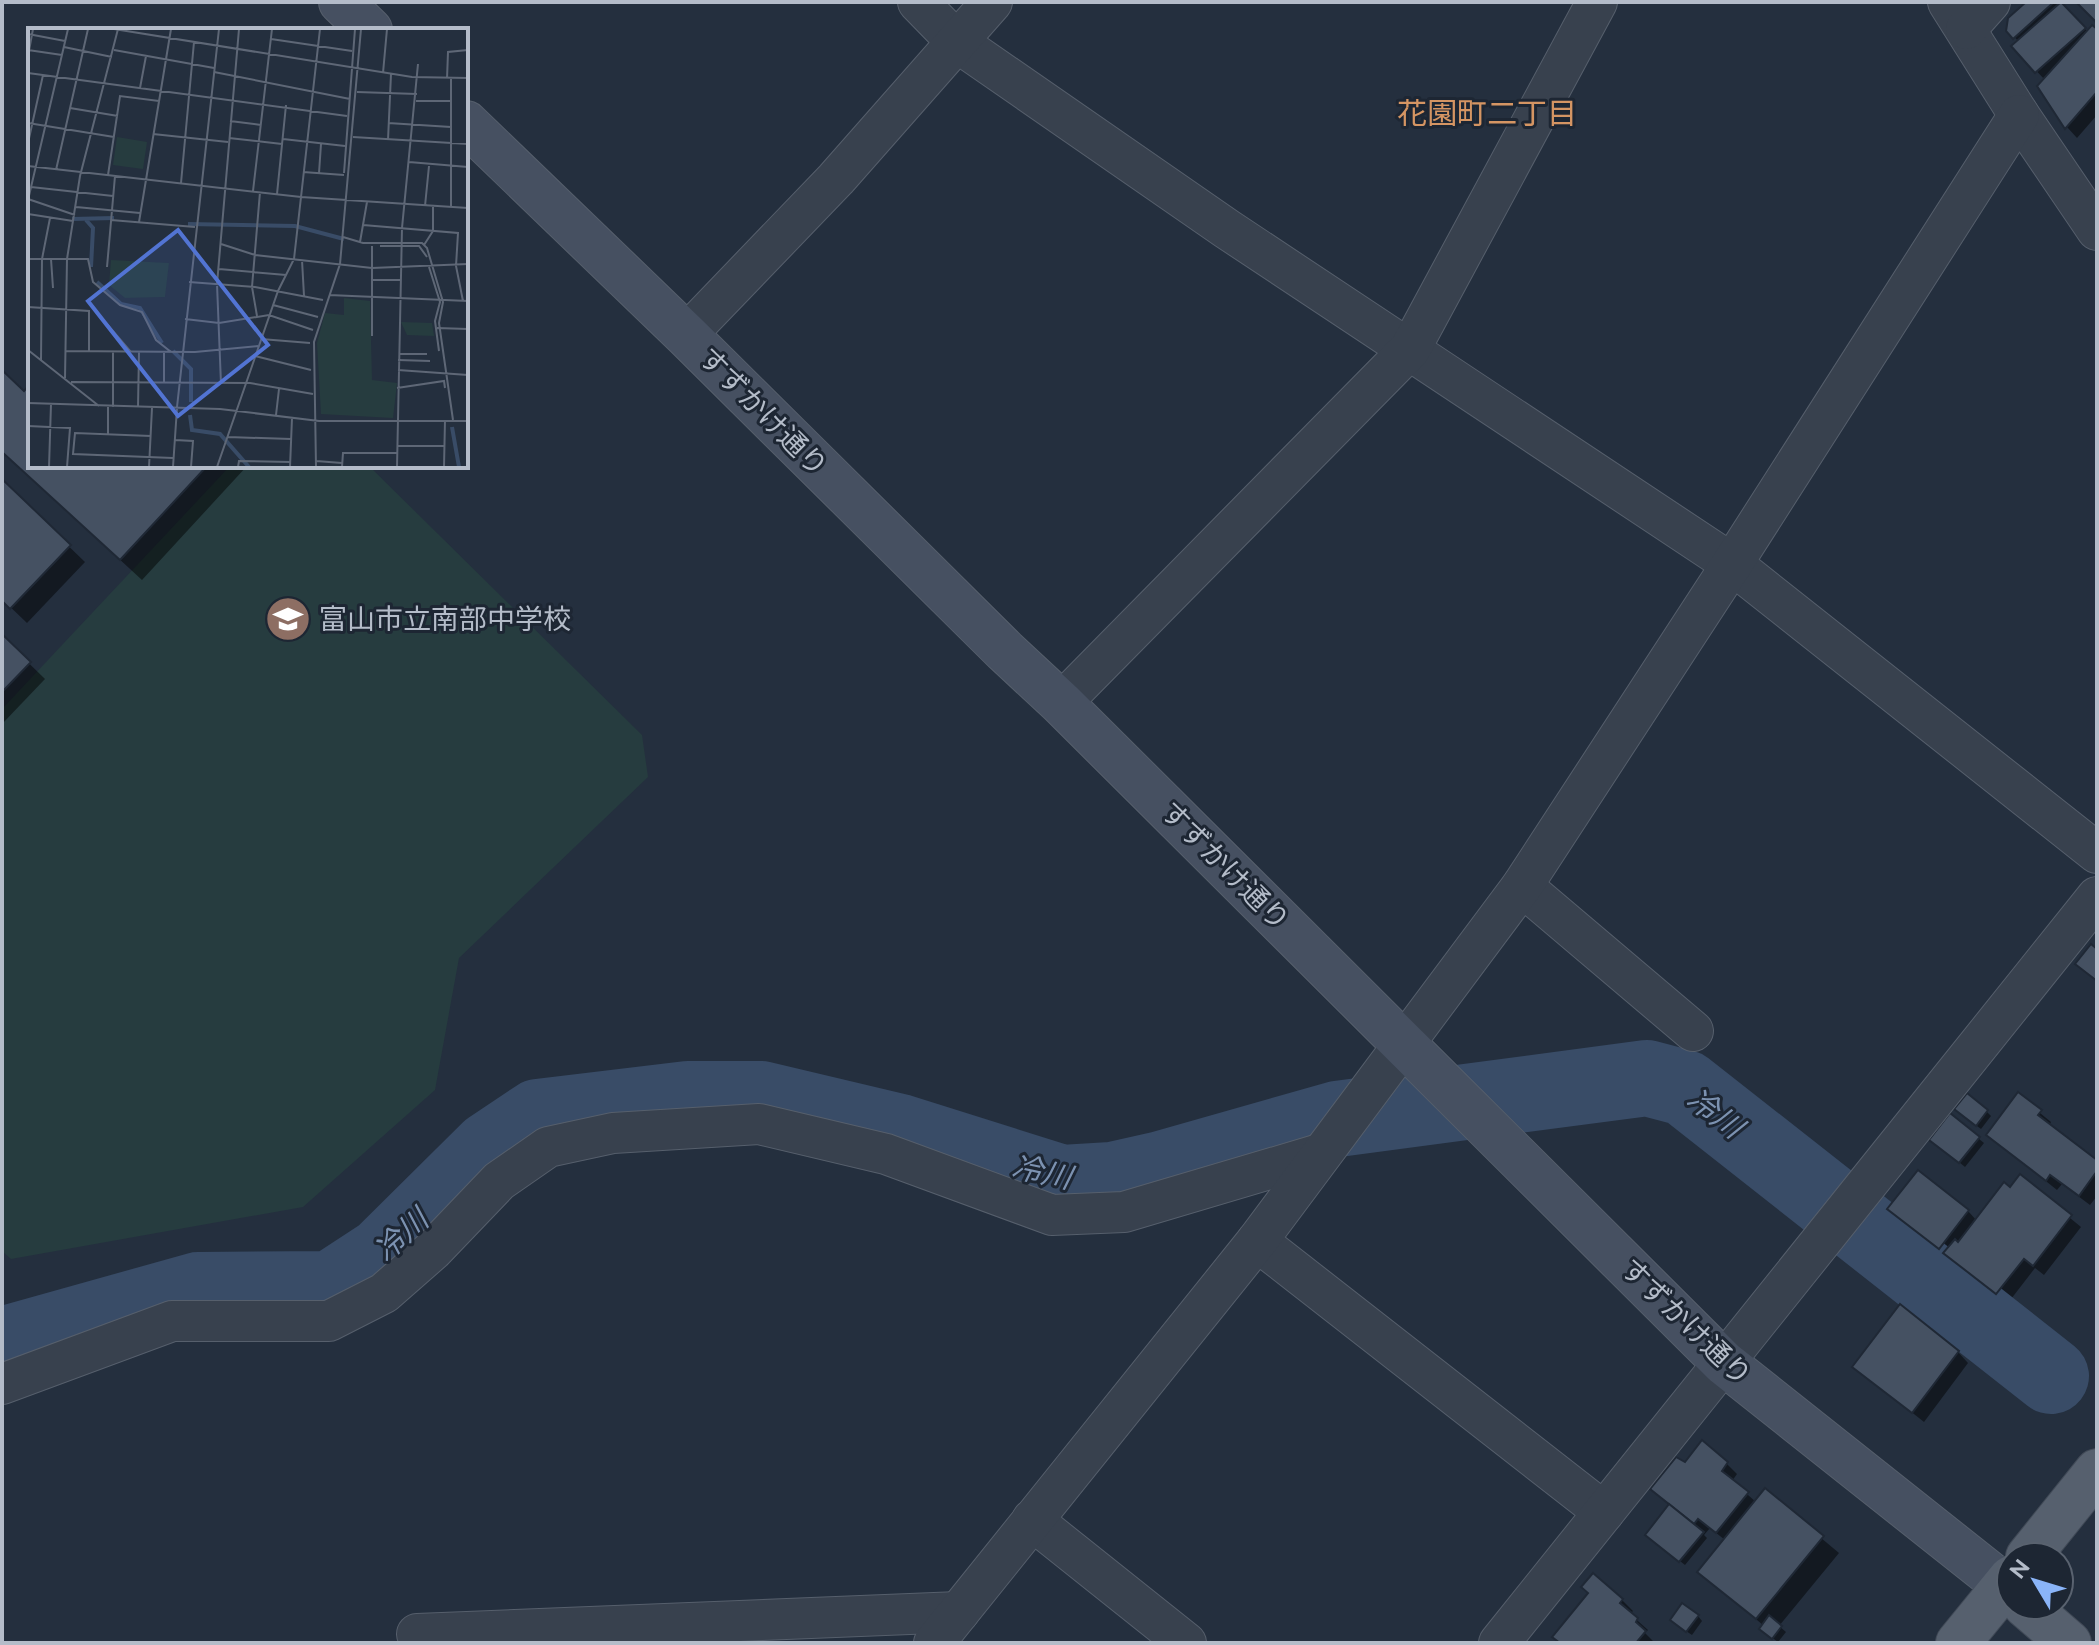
<svg xmlns="http://www.w3.org/2000/svg" width="2099" height="1645" font-family="Raleway,'Noto Sans JP',sans-serif">
	<style>
		.green { fill: #263c3f }
		.shadow { fill: #0007 }
		.lines { fill: none; stroke-linecap: round; stroke-linejoin: round }
		.river { stroke: #394c67; stroke-width: 76 }
		.building { fill: #455162; stroke: #1f2835; stroke-width: 2 }
		.street-casing { stroke: #565f6c; stroke-width: 42 }
		.secondary-casing { stroke: #565f6c; stroke-width: 46 }
		.primary-casing { stroke: #414a57; stroke-width: 46 }
		.street { stroke: #38414e; stroke-width: 40 }
		.secondary { stroke: #465061; stroke-width: 44 }
		.primary { stroke: #56606e; stroke-width: 44 }
		.labels { text-anchor: middle; dominant-baseline: central; stroke-width: 6; stroke-linejoin: round; paint-order: stroke }
		.street-label { font-size: 28px; fill: #b4bcc9; stroke: #1d2633 }
		.poi-label { font-size: 28px; fill: #b4bcc9; stroke: #1d2633; text-anchor: start }
		.neighbourhood-label { font-size: 30px; fill: #d59563; stroke: #1d2633 }
		.water-label { font-size: 30px; font-style: italic; fill: #7c92b1; stroke: #1d2633 }
		.inset-river { fill: none; stroke: #394c67; stroke-width: 4 }
		.inset-road { fill: none; stroke: #5e6776; stroke-width: 2 }
		.view { fill: #5274d3; fill-opacity: 0.15; stroke: #5274d3; stroke-width: 4 }
		.inset-edge { fill: none; stroke: #b4bcc9; stroke-width: 4 }
	</style>
	<rect width="100%" height="100%" fill="#242f3e"/>
	<path class="green" d="M 230,466 L 369,466 L 642,735 L 648,777 L 459,958 L 435,1090 L 303,1207 L 11,1259 L 2,1251 L 2,709 Z"/>
	<g class="shadow">
		<path d="M 2029,2 L 2063,2 L 2061,4 L 2088,32 L 2097,31 L 2097,115 L 2077,138 L 2067,127 L 2040,86 L 2045,80 L 2014,47 L 2019,42 L 2008,30 Z"/>
		<path d="M 2,373 L 24,393 L 30,387 L 30,466 L 247,466 L 142,580 L 2,451 Z"/>
		<path d="M 2,482 L 85,562 L 27,623 L 2,599 Z"/>
		<path d="M 2,637 L 45,679 L 2,724 Z"/>
		<path d="M 2018,1095 L 2051,1122 L 2049,1126 L 2097,1162 L 2097,1196 L 2090,1205 L 2062,1184 L 2057,1190 L 1988,1135 Z"/>
		<path d="M 1987,1112 L 1991,1116 L 1981,1129 L 1961,1114 Z"/>
		<path d="M 1951,1116 L 1984,1143 L 1965,1167 L 1937,1144 Z"/>
		<path d="M 2020,1177 L 2081,1227 L 2044,1275 L 2035,1268 L 2008,1303 L 1890,1209 L 1968,1211 L 1977,1221 Z"/>
		<path d="M 1958,1352 L 1968,1363 L 1924,1422 L 1855,1367 Z"/>
		<path d="M 1727,1464 L 1737,1474 L 1732,1481 L 1756,1502 L 1765,1491 L 1839,1553 L 1779,1626 L 1786,1632 L 1778,1642 L 1766,1633 L 1764,1626 L 1700,1571 L 1725,1540 L 1710,1528 L 1704,1535 L 1707,1538 L 1685,1565 L 1652,1539 L 1670,1505 L 1685,1465 Z"/>
		<path d="M 1590,1594 L 1622,1600 L 1633,1611 L 1630,1614 L 1648,1630 L 1645,1633 L 1655,1643 L 1561,1643 Z"/>
		<path d="M 1698,1616 L 1702,1621 L 1692,1635 L 1677,1625 Z"/>
	</g>
	<g class="lines">
		<path class="river" d="M 2,1345 L 198,1290 L 331,1289 L 383,1255 L 490,1149 L 538,1117 L 688,1099 L 761,1099 L 900,1132 L 1062,1183 L 1112,1180 L 1161,1169 L 1337,1119 L 1647,1078 L 1685,1088 L 2051,1376"/>
	</g>
	<g class="building">
		<path d="M 2026,2 L 2054,2 L 2013,39 L 2006,31 L 2008,18 Z"/>
		<path d="M 2061,2 L 2086,28 L 2035,73 L 2011,46 Z"/>
		<path d="M 2076,2 L 2097,2 L 2097,23 Z"/>
		<path d="M 2092,25 L 2097,29 L 2097,92 L 2065,129 L 2037,86 Z"/>
		<path d="M 2,370 L 24,391 L 30,384 L 30,466 L 207,466 L 120,560 L 2,452 Z"/>
		<path d="M 2,479 L 71,545 L 10,609 L 2,601 Z"/>
		<path d="M 2,634 L 31,662 L 2,692 Z"/>
		<path d="M 2091,944 L 2097,949 L 2097,981 L 2075,964 Z"/>
		<path d="M 2018,1092 L 2042,1110 L 2038,1115 L 2097,1160 L 2097,1171 L 2079,1196 L 2050,1175 L 2046,1181 L 1986,1135 Z"/>
		<path d="M 1967,1093 L 1988,1110 L 1976,1126 L 1954,1109 Z"/>
		<path d="M 1950,1113 L 1980,1137 L 1959,1163 L 1929,1140 Z"/>
		<path d="M 1918,1170 L 1969,1210 L 1939,1249 L 1887,1209 Z"/>
		<path d="M 2020,1174 L 2072,1215 L 2033,1266 L 2024,1259 L 1996,1294 L 1943,1253 L 1955,1239 L 1958,1242 L 2004,1182 L 2010,1187 Z"/>
		<path d="M 1900,1304 L 1959,1351 L 1912,1413 L 1852,1367 Z"/>
		<path d="M 1702,1440 L 1728,1462 L 1722,1471 L 1749,1492 L 1716,1533 L 1698,1519 L 1694,1524 L 1650,1489 L 1676,1457 L 1685,1462 Z"/>
		<path d="M 1765,1488 L 1824,1536 L 1756,1619 L 1697,1572 Z"/>
		<path d="M 1669,1504 L 1704,1532 L 1679,1562 L 1645,1535 Z"/>
		<path d="M 1593,1573 L 1623,1599 L 1620,1603 L 1638,1618 L 1636,1622 L 1646,1631 L 1636,1643 L 1560,1643 L 1552,1637 L 1588,1593 L 1581,1587 Z"/>
		<path d="M 1682,1603 L 1699,1615 L 1686,1632 L 1670,1620 Z"/>
		<path d="M 1769,1615 L 1782,1626 L 1772,1639 L 1759,1629 Z"/>
	</g>
	<g class="lines">
		<g class="street-casing">
			<g id="street">
				<path d="M 918,2 L 957,42 L 1227,229 L 1732,564 L 2097,853"/>
				<path d="M 1948,2 L 2019,115 L 2097,230"/>
				<path d="M 1966,29 L 1990,2"/>
				<path d="M 686,335 L 836,179 L 992,2"/>
				<path d="M 1061,703 L 1410,349 L 1597,2"/>
				<path d="M 1522,886 L 1693,1031"/>
				<path d="M 1257,1241 L 1604,1512"/>
				<path d="M 2,1384 L 172,1321 L 329,1321 L 384,1293 L 433,1250 L 499,1181 L 548,1147 L 613,1133 L 759,1124 L 886,1154 L 1052,1215 L 1124,1212 L 1320,1154"/>
				<path d="M 1032,1520 L 1186,1643"/>
				<path d="M 417,1634 L 959,1612"/>
				<path d="M 934,1643 L 1257,1241 L 1522,886 L 1732,564 L 2019,115"/>
				<path d="M 1499,1643 L 2097,897"/>
			</g>
		</g>
		<g class="secondary-casing">
			<g id="secondary">
				<path d="M 341,2 L 370,30"/>
				<path d="M 466,123 L 686,335 L 1005,651 L 1061,703 L 1724,1363 L 2005,1586"/>
			</g>
		</g>
		<g class="primary-casing">
			<g id="primary">
				<path d="M 2028,1557 L 2097,1471"/>
				<path d="M 2025,1605 L 2069,1643"/>
				<path d="M 1958,1643 L 2011,1578"/>
			</g>
		</g>
		<use href="#street" class="street"/>
		<use href="#secondary" class="secondary"/>
		<use href="#primary" class="primary"/>
	</g>
	<defs>
		<g id="school-disc" transform="scale(2.3)"><circle r="9.5" fill="#8d6e63" stroke="#1d2633"/><path d="M0-5L7-2L0 1L-7-2ZM-4 1L0 2.5L4 1V4Q0 6-4 4Z" fill="#fff"/></g>
	</defs>
	<g fill-rule="evenodd">
		<use href="#school-disc" x="288" y="619"/>
	</g>
	<g class="labels">
		<g class="street-label">
			<text transform="translate(763 412) rotate(45)">すずかけ通り</text>
			<text transform="translate(1225 866) rotate(45)">すずかけ通り</text>
			<text transform="translate(1686 1322) rotate(44)">すずかけ通り</text>
		</g>
		<g class="poi-label">
			<text x="319" y="619">富山市立南部中学校</text>
		</g>
		<g class="neighbourhood-label">
			<text x="1487" y="113">花園町二丁目</text>
		</g>
		<g class="water-label">
			<text transform="translate(1715 1113) rotate(37)">冷川</text>
			<text transform="translate(1042 1172) rotate(12)">冷川</text>
			<text transform="translate(401 1235) rotate(-42)">冷川</text>
		</g>
	</g>
	<g transform="translate(28 28)">
		<rect width="440" height="440" fill="#242f3e"/>
		<path d="M 89,109 L 119,114 L 115,141 L 85,137 ZM 83,232 L 141,235 L 137,269 L 97,270 L 81,257 ZM 316,270 L 342,273 L 344,352 L 369,355 L 365,390 L 293,386 L 289,315 L 297,285 L 316,287 ZM 373,294 L 404,295 L 406,308 L 379,307 Z" fill="#263c3f"/>
		<path class="inset-river" d="M 44,191 L 86,190M 58,192 L 65,200 L 63,239M 160,196 L 267,198 L 316,211M 69,254 L 93,276 L 112,280 L 134,315M 145,323 L 163,341 L 163,374M 162,387 L 164,402 L 192,406 L 221,439M 424,399 L 431,439"/>
		<path class="inset-road" d="M 86,1 L 384,49 L 440,50M 0,6 L 37,13M 243,11 L 324,23M 36,19 L 84,29M 0,22 L 34,27M 86,22 L 186,40M 0,28 L 5,1M 186,44 L 322,71M 0,45 L 319,88M 355,45 L 359,1M 419,51 L 420,24 L 440,22M 423,51 L 423,179M 112,60 L 118,28M 329,64 L 389,66M 388,73 L 423,73M 42,80 L 90,88M 202,93 L 233,97M 0,95 L 86,109M 360,95 L 423,99M 125,106 L 200,114M 325,109 L 440,116M 201,110 L 254,116M 255,111 L 317,118M 360,112 L 363,46M 0,115 L 15,47M 381,134 L 440,139M 0,138 L 273,169 L 440,180M 28,142 L 60,1M 275,144 L 316,147M 291,145 L 293,116M 316,145 L 327,1M 80,147 L 92,68 L 131,73M 153,155 L 166,14M 3,159 L 85,168M 225,163 L 244,1M 249,166 L 258,77M 0,171 L 47,187M 0,172 L 40,1M 397,178 L 401,138M 48,179 L 112,185M 0,186 L 45,193M 83,192 L 167,199M 111,194 L 143,1M 335,197 L 430,205 L 428,238 L 435,273M 315,209 L 335,215 L 394,215 L 399,220 L 415,274 L 411,295 L 425,392M 332,214 L 339,174M 193,216 L 227,227 L 344,240 L 440,236M 396,217 L 405,203 L 405,178M 344,218 L 344,308M 352,218 L 391,218 L 399,229M 0,231 L 60,231 L 65,254 L 92,277 L 114,284 L 128,312 L 143,324M 23,231 L 25,260M 274,232 L 276,268M 79,239 L 87,148M 401,239 L 412,274 L 407,293 L 411,323M 191,241 L 258,247M 344,252 L 373,252M 161,254 L 227,259 L 295,272M 301,267 L 440,273M 245,277 L 290,289M 0,279 L 61,283 L 61,323M 229,288 L 224,259 L 232,164M 157,291 L 191,295 L 241,287 L 285,302M 78,295 L 102,323M 409,300 L 440,301M 233,311 L 282,315M 0,322 L 71,378M 37,323 L 167,324 L 230,318M 371,326 L 399,326M 227,328 L 283,342M 13,332 L 14,231 L 22,190M 370,332 L 402,333M 370,342 L 440,347M 37,350 L 39,231 L 52,148 L 90,1M 43,354 L 222,355 L 285,366M 136,355 L 136,324M 193,356 L 189,256 L 211,1M 369,360 L 416,353 L 417,360M 0,375 L 192,381 L 291,393 L 440,393M 85,379 L 85,324M 110,379 L 111,324M 149,379 L 191,1M 248,387 L 251,361M 0,398 L 42,400 L 39,439M 80,406 L 80,379M 123,408 L 47,405 L 45,426 L 145,430M 200,409 L 263,411M 147,412 L 165,413 L 163,439M 369,418 L 417,418M 288,433 L 314,435M 21,439 L 23,376M 121,439 L 124,380M 145,439 L 149,380M 189,439 L 250,263 L 266,231 L 292,1M 210,439 L 211,433 L 262,434M 262,439 L 264,390M 288,439 L 286,314 L 312,236 L 333,1M 314,439 L 315,425 L 369,425M 369,439 L 374,200 L 390,36M 416,439 L 417,392"/>
		<path class="view" d="M 150,202 L 240,317 L 150,388 L 60,273 Z"/>
		<rect width="440" height="440" class="inset-edge"/>
	</g>
	<rect width="2099" height="1645" fill="none" stroke="#b4bcc9" stroke-width="8"/>
	<g transform="translate(2035 1581) rotate(308)"><circle r="38" fill="#1d2633" stroke="#59626f" stroke-width="2"/>
	<path d="M0-6L14 30L0 20L-14 30Z" fill="#8ab4f8"/>
	<text y="-12" font-size="22" font-weight="bold" text-anchor="middle" fill="#b4bcc9">N</text>
	</g>
</svg>
